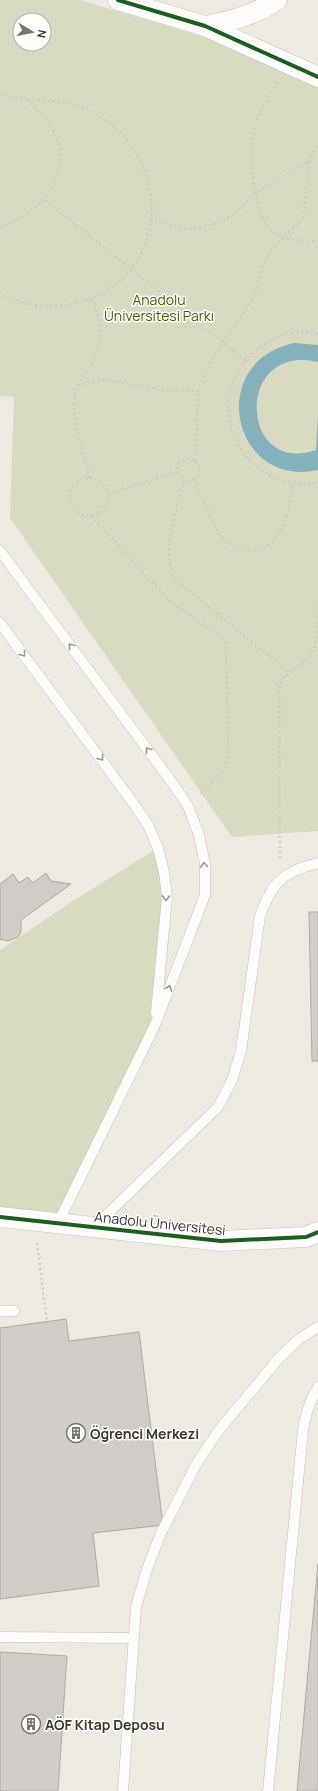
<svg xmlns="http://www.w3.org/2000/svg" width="318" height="1791" font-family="Manrope,sans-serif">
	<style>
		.green { fill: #d8dbbf; fill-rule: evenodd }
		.water { fill: #85b1bc }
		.building { fill: #d1cdc9; stroke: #adaaa4 }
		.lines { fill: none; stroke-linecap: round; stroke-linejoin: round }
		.lane-casing { stroke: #c4c2bc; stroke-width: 11 }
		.street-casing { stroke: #c4c2bc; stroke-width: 21 }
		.path { stroke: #cdccca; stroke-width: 2.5; stroke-dasharray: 2 3; stroke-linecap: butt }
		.lane { stroke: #fcfcfb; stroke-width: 10 }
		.street { stroke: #fcfcfb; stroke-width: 20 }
		.cycleway-casing { stroke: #fff; stroke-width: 6 }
		.cycleway { stroke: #1b5e20; stroke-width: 4 }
		.oneway { stroke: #9a9996 }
		.labels { text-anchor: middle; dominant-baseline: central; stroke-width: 3; stroke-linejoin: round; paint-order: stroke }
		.park-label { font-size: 14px; fill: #515a00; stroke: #fff }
		.street-label { font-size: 14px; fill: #383631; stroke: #fff }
		.poi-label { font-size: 14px; font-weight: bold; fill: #383631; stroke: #fff; text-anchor: start }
	</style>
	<rect width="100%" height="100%" fill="#edeae2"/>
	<g class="green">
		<path d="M 0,0 L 80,0 L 207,38 L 318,88 L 318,831 L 232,837 L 10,518 L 14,397 L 0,396 ZM 20,20 L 44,20 L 44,44 L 20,44 Z"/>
		<path d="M 158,848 L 164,872 L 155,1025 L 58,1223 L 0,1217 L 0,950 L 76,899 Z"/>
	</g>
	<path class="water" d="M 294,343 L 318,345 L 318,362 C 234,342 239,477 316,450 L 318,414 L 318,470 C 232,489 205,362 294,343 Z"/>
	<g class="building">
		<path d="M 46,873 L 51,881 L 71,884 L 21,920 L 21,932 L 18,937 L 8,941 L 0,939 L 0,884 L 13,874 L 19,883 L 28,877 L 33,883 Z"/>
		<path d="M 309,912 L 318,912 L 318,1061 L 312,1061 Z"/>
		<path d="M 66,1319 L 69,1341 L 139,1332 L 163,1525 L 93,1533 L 99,1586 L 0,1599 L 0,1328 Z"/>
		<path d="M 318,1564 L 318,1791 L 297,1791 Z"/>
		<path d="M 0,1652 L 67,1656 L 58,1791 L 0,1791 Z"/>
	</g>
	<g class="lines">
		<g class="lane-casing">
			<g id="lane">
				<path d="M 0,551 L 171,781 L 188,806 L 199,835 L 205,864 L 205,895 L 155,1025 L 58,1223"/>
				<path d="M 0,623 L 134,804 L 148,825 L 158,848 L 164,872 L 167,897 L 156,1013"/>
				<path d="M 94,1227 L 218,1107 L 232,1080 L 241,1051 L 260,916 C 272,882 283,871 318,863"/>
				<path d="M 0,1311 L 14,1311"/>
				<path d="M 0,1637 L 134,1638"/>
				<path d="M 123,1791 L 136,1607 L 147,1569 L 161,1533 L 197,1463 L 219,1430 L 280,1357 L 299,1339 L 318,1327"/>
				<path d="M 268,1791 L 303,1430 C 305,1414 310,1401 318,1387"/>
			</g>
		</g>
		<g class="street-casing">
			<g id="street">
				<path d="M 118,0 L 205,26 L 318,77"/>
				<path d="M 205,26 C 232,21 254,15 277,0"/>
				<path d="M 0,1217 L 221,1241 L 306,1237 L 318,1232"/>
			</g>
		</g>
		<g class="path">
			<path d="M 277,83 C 269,97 259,112 255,127 C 248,153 251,225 281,237 C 292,241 307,240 318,241"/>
			<path d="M 0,95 L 26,99"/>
			<path d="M 45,200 L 246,361"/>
			<path d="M 151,218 L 179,228 L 189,229 L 207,226 L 226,219 L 239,210 L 254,194 L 309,161 L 318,144"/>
			<path d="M 0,227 C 38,216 74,176 55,134 C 48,120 38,110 26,99 C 45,101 68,101 86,109 C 181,152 171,292 65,305 C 41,308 21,304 0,294"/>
			<path d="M 318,334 C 312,333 306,332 300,332 C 287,332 273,339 263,345 C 195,392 235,493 318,483"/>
			<path d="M 78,385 L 106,380 L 163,390 L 198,391"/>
			<circle cx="188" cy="470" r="11"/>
			<path d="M 195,461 L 198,391 L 211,360 L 253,299 L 264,263 L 270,252 L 283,237 L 298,224 L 304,215 L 309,161"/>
			<circle cx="89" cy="497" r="19"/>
			<path d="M 90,478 C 84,452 70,420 75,393 C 77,383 84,375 90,366 C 105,345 101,322 92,299"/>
			<path d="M 194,479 C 201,493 212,527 222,537 C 228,543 237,548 246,550 C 281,557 290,508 293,483"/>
			<path d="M 184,480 C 177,511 159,551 176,580 L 290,673"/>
			<path d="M 108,494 L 177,471"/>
			<path d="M 91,516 L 171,602 L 217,633 L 226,643 L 228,758 C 224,774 213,782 201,794"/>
			<path d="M 280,858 L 279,688 L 282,679 L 310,656 L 314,648 L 317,638 L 318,605"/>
			<path d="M 37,1243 L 47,1322"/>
		</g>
		<use href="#lane" class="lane"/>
		<use href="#street" class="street"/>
		<g class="cycleway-casing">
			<g id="cycleway">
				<path d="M 118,0 L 205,26 L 318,77"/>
				<path d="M 0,1217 L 221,1241 L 306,1237 L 318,1232"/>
			</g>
		</g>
		<use href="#cycleway" class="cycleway"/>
	</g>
	<defs><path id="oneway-chevron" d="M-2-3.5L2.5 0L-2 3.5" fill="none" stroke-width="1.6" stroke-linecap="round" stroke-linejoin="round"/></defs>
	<g class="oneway">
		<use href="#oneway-chevron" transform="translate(71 646) rotate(-127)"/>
		<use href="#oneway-chevron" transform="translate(23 654) rotate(53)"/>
		<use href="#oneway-chevron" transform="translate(148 750) rotate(-127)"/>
		<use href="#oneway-chevron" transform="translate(101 758) rotate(53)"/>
		<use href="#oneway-chevron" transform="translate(204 865) rotate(-95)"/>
		<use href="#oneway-chevron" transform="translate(166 898) rotate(91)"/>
		<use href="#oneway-chevron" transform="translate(169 988) rotate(-69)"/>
	</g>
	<defs>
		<g id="building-ring" transform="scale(1)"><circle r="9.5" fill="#fff" stroke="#77756f" stroke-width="1.5"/><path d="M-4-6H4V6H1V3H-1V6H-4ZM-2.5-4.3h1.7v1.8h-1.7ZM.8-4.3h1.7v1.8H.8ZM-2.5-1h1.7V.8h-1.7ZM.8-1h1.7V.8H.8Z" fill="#77756f"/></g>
	</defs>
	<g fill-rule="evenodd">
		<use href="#building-ring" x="76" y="1433"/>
		<use href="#building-ring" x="31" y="1724"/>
	</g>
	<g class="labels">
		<g class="park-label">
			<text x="159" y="299">Anadolu<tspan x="159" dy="16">Üniversitesi Parkı</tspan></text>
		</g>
		<g class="street-label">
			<text transform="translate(160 1223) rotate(6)">Anadolu Üniversitesi</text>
		</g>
		<g class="poi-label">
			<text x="90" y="1433">Öğrenci Merkezi</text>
			<text x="45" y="1724">AÖF Kitap Deposu</text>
		</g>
	</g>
	<g transform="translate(32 32) rotate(100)"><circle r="19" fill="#ffffff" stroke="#afafad"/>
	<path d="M0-3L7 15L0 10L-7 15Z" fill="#77756f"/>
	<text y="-6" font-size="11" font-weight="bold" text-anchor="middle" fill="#383631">N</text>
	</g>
</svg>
